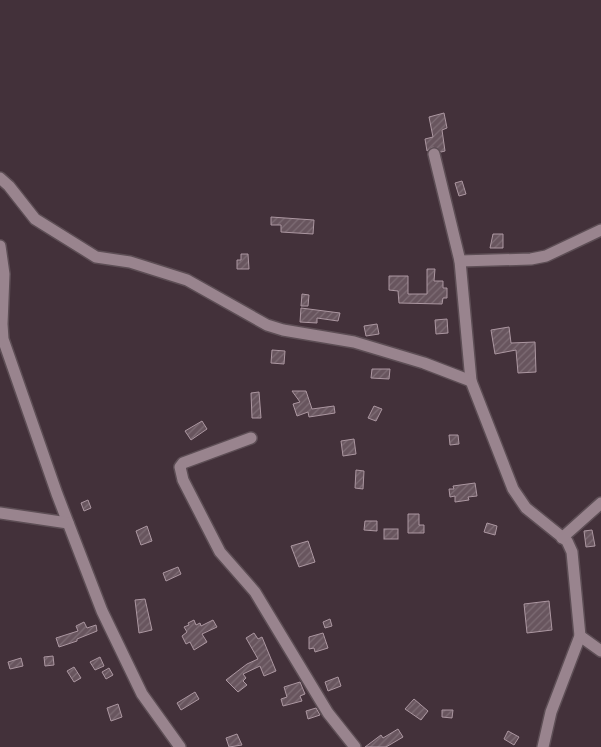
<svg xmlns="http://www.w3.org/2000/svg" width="601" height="747" font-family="Inter,sans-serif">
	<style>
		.building { fill: url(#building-hatch); stroke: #ac97a1 }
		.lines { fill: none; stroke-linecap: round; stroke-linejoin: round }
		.minor-casing { stroke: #5d4e55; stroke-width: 14 }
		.minor { stroke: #99848e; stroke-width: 11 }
	</style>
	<defs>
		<pattern id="building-hatch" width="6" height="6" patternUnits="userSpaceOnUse" patternTransform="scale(1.25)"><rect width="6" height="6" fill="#68555e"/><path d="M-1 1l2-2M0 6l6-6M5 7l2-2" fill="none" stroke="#7e6d75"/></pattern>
	</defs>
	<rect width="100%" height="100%" fill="#43313a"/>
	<g class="building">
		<path d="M 444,113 L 447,128 L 442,130 L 445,151 L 441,152 L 433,147 L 427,151 L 425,139 L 433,137 L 429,117 Z"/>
		<path d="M 462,181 L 466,194 L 459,196 L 455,183 Z"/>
		<path d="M 271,217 L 314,220 L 313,234 L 281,232 L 281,225 L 271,225 Z"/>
		<path d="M 493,234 L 503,234 L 503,248 L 490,248 Z"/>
		<path d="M 241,254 L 248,254 L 249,269 L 237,269 L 237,260 L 241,260 Z"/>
		<path d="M 427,269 L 435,269 L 434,281 L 443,281 L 443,288 L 447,288 L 447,298 L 443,298 L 442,304 L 399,303 L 398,291 L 389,290 L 389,276 L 408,276 L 408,294 L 427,294 Z"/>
		<path d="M 302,294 L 309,295 L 308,306 L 301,306 Z"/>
		<path d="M 301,308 L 340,313 L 338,321 L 317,318 L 317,323 L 300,322 Z"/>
		<path d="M 447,319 L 448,333 L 436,334 L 435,320 Z"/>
		<path d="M 377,324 L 379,334 L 366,336 L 364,326 Z"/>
		<path d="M 509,327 L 511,343 L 535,342 L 536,372 L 518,373 L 516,350 L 495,354 L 491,330 Z"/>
		<path d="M 272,350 L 285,351 L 284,364 L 271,363 Z"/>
		<path d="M 372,369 L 390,369 L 389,379 L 371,378 Z"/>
		<path d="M 292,391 L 306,391 L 312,409 L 334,406 L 335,413 L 309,417 L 308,412 L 297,416 L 293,404 L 300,402 Z"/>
		<path d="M 259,392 L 261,418 L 252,418 L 251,393 Z"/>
		<path d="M 374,406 L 382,409 L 376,421 L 368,418 Z"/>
		<path d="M 202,421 L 207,429 L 191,440 L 185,431 Z"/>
		<path d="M 449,435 L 458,435 L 459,444 L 450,445 Z"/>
		<path d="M 354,439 L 356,454 L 343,456 L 341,441 Z"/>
		<path d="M 356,470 L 364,471 L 363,489 L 355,488 Z"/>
		<path d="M 475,483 L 477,496 L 468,497 L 469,500 L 455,502 L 455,496 L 450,497 L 449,489 L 454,489 L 453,486 Z"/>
		<path d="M 88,500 L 91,508 L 84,511 L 81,503 Z"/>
		<path d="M 408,514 L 419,514 L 419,525 L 424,525 L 424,533 L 408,533 Z"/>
		<path d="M 365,521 L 377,521 L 377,531 L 364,530 Z"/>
		<path d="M 487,523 L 497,526 L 495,535 L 484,532 Z"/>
		<path d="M 147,526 L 152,541 L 141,545 L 136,531 Z"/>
		<rect x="384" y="529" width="14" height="10"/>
		<path d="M 592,530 L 595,546 L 586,547 L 584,531 Z"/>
		<path d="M 308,541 L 315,562 L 299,567 L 291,546 Z"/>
		<path d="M 178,567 L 181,574 L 166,581 L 163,573 Z"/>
		<path d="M 145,599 L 152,630 L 139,633 L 135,600 Z"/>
		<path d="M 549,601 L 552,630 L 527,633 L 524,604 Z"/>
		<path d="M 330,619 L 332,626 L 325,628 L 323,622 Z"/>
		<path d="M 194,620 L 196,625 L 200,623 L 201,626 L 213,620 L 217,627 L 202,634 L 207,642 L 194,650 L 190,642 L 186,644 L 182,636 L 187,632 L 184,627 L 189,625 L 188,623 Z"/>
		<path d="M 84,622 L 87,628 L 96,625 L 97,631 L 77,639 L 77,641 L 59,647 L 56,638 L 78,631 L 76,626 Z"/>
		<path d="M 254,633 L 258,639 L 262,637 L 276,671 L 264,676 L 260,666 L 243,674 L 246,678 L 243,681 L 247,685 L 238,692 L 226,680 L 247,664 L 258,659 L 246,638 Z"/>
		<path d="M 323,633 L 328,648 L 315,652 L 314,648 L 309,649 L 309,637 Z"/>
		<path d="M 53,656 L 54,665 L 45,666 L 44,657 Z"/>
		<path d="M 100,657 L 104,666 L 95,670 L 90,662 Z"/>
		<path d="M 21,658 L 23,666 L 10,669 L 8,662 Z"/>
		<path d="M 74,667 L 81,678 L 74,682 L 67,671 Z"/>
		<path d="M 109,668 L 113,675 L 106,679 L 102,672 Z"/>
		<path d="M 338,677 L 341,686 L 328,691 L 325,682 Z"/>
		<path d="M 300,682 L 305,694 L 300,696 L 302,701 L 283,706 L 281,699 L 287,697 L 284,687 Z"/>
		<path d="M 195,692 L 199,699 L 181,710 L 177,703 Z"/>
		<path d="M 414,699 L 428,711 L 421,720 L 405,709 Z"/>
		<path d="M 118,704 L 122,717 L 111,721 L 107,708 Z"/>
		<path d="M 316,708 L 320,715 L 308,719 L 306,711 Z"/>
		<path d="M 442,710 L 453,710 L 452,718 L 442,717 Z"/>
		<path d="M 398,729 L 403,737 L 386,747 L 365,747 L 381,735 L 383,738 Z"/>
		<path d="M 508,731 L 519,737 L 514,745 L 504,739 Z"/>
		<path d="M 237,734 L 242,745 L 229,747 L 226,738 Z"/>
	</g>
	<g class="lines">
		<g class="minor-casing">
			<g id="minor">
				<path d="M 434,154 L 460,261 L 471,381 L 513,489 L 526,508 L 567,541 L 572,552 L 580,636 L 551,712 L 543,747"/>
				<path d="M 0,178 L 9,186 L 35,219 L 96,257 L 130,262 L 187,280 L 267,325 L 283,330 L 354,342 L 424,363 L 471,381"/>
				<path d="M 0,246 L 4,274 L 2,324 L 3,339 L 57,494 L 102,611 L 142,694 L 180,747"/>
				<path d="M 460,261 L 531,259 L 546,256 L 601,230"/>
				<path d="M 251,438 L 183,463 L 180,467 L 183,480 L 220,552 L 255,592 L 328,713 L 355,747"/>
				<path d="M 0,513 L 68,523"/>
				<path d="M 562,538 L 601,503"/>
				<path d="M 580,636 L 601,651"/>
			</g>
		</g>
		<use href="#minor" class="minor"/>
	</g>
</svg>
